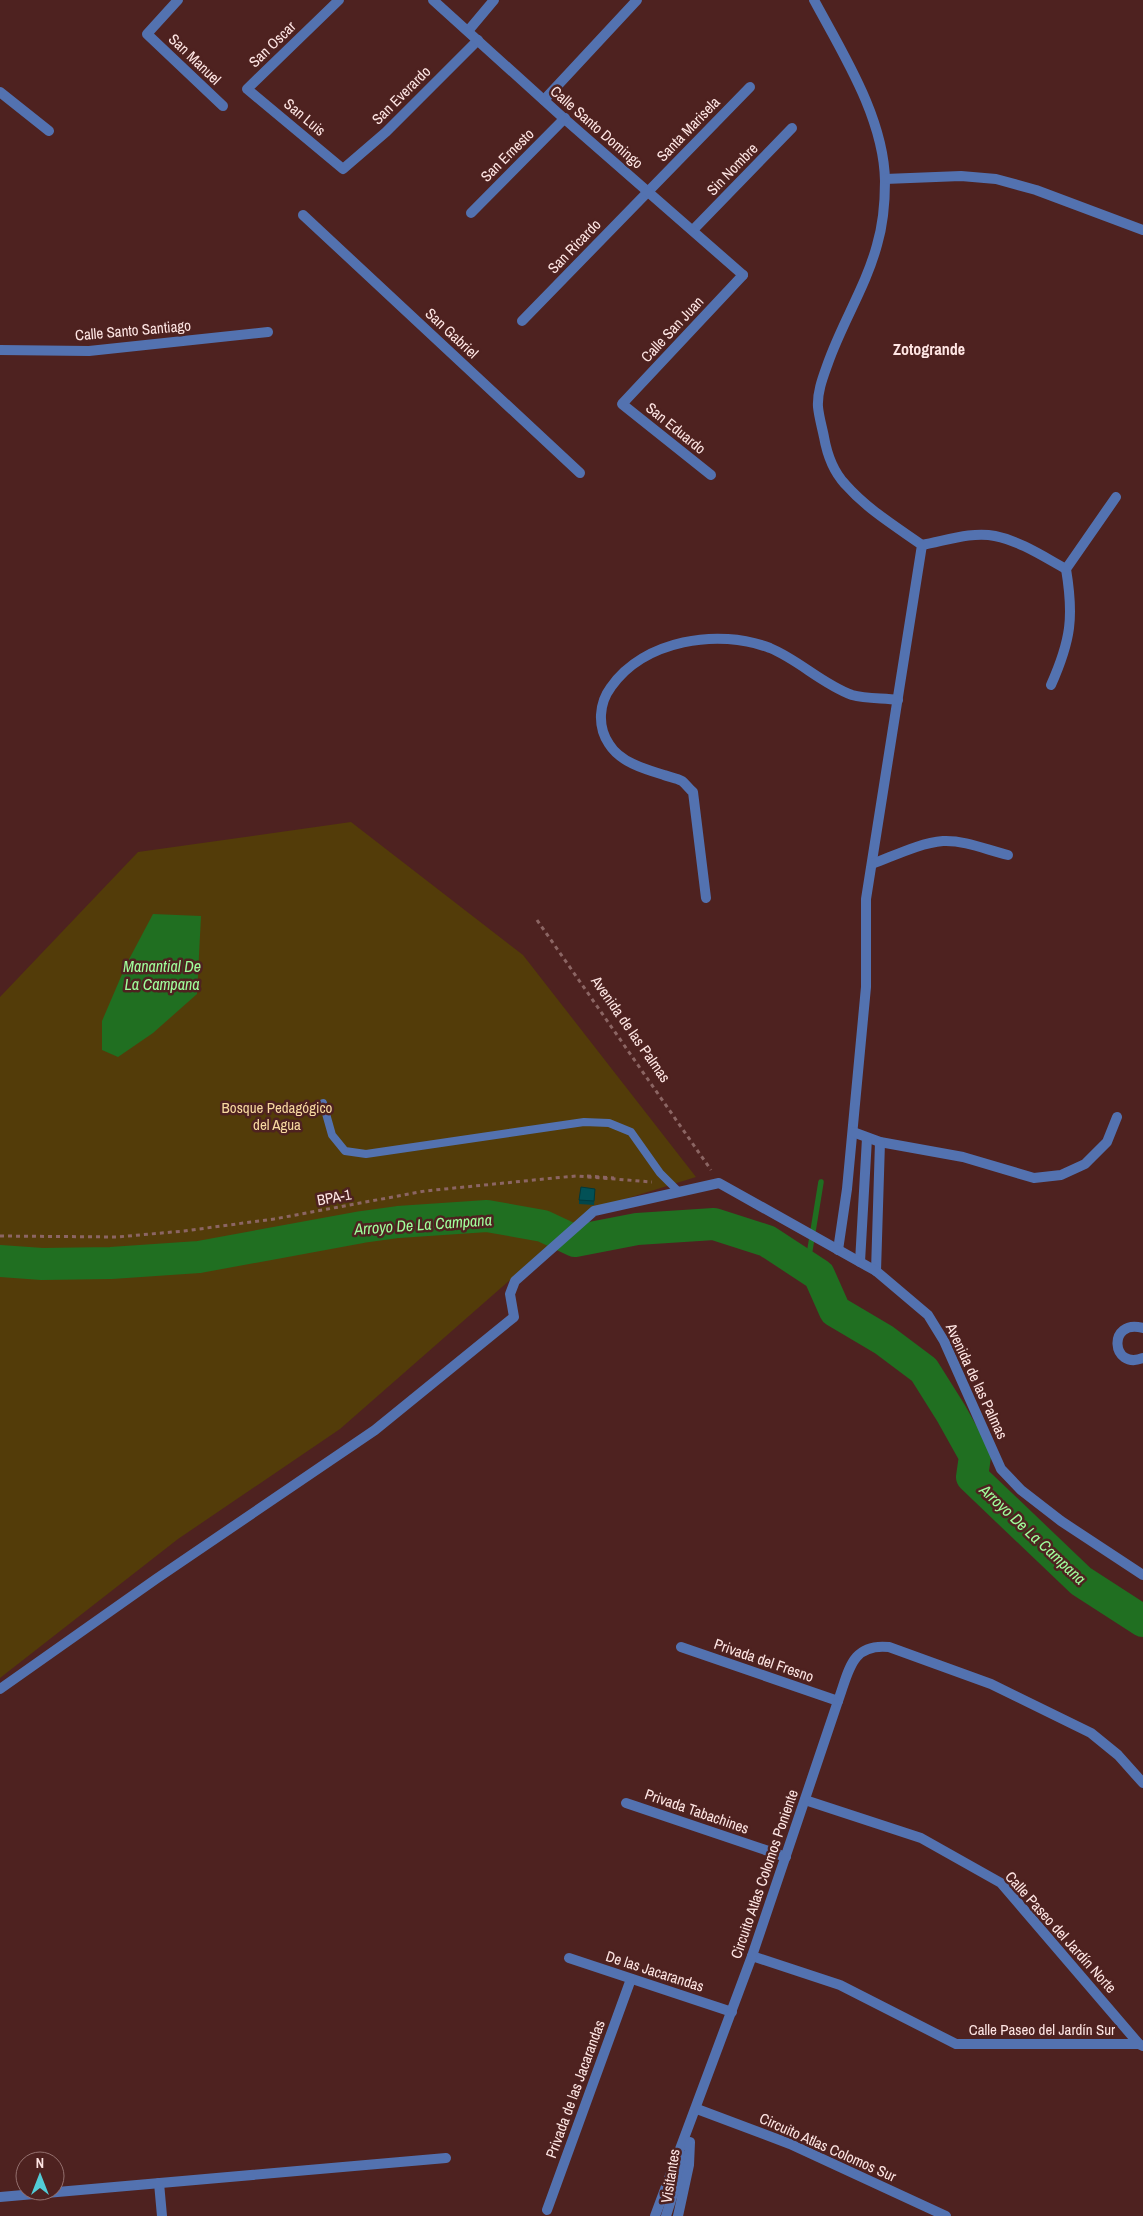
<svg xmlns="http://www.w3.org/2000/svg" width="1143" height="2216" font-family="'Archivo Narrow',sans-serif">
	<style>
		.green { fill: #533c09 }
		.water { fill: #206f21 }
		.lines { fill: none; stroke-linecap: round; stroke-linejoin: round }
		.stream { stroke: #206f21; stroke-width: 5.5 }
		.river { stroke: #206f21; stroke-width: 32 }
		.path { stroke: #8b6563; stroke-width: 3; stroke-dasharray: 4 4; stroke-linecap: butt }
		.service { stroke: #5372b0; stroke-width: 8 }
		.pedestrian { stroke: #5372b0; stroke-width: 10 }
		.minor { stroke: #5372b0; stroke-width: 10 }
		.wall { fill: #02464a }
		.building { fill: #025156; stroke: #01393c }
		.labels { text-anchor: middle; dominant-baseline: central; stroke-width: 5; stroke-linejoin: round; paint-order: stroke }
		.street-label { font-size: 15px; fill: #fee5e3; stroke: #4e2220 }
		.park-label { font-size: 15px; fill: #f6d8a0; stroke: #4e2220 }
		.neighbourhood-label { font-size: 16px; font-weight: bold; fill: #fee5e3; stroke: #4e2220 }
		.water-label { font-size: 16px; font-style: italic; fill: #a0ff9c; stroke: #4e2220 }
	</style>
	<rect width="100%" height="100%" fill="#4e2220"/>
	<path class="green" d="M 351,822 L 523,955 L 696,1177 L 590,1210 L 340,1429 L 178,1539 L 0,1678 L 0,997 L 138,852 Z"/>
	<path class="water" d="M 153,914 L 201,916 L 197,994 L 153,1033 L 118,1057 L 102,1050 L 102,1021 L 126,965 Z"/>
	<g class="lines">
		<path class="stream" d="M 807,1268 L 821,1182"/>
		<path class="river" d="M 0,1261 L 42,1264 L 111,1263 L 199,1257 L 362,1227 L 398,1222 L 487,1216 L 543,1226 L 575,1241 L 637,1229 L 714,1224 L 767,1241 L 819,1275 L 835,1311 L 884,1340 L 924,1370 L 951,1413 L 975,1456 L 972,1477 L 1081,1581 L 1143,1621"/>
		<g class="path">
			<path d="M 537,920 L 711,1170"/>
			<path d="M 587,1176 L 614,1178"/>
			<path d="M 0,1236 L 117,1237 L 184,1231 L 274,1219 L 425,1191 L 554,1178 L 576,1176 L 652,1182"/>
		</g>
		<path class="service" d="M 323,1103 L 332,1135 L 345,1151 L 366,1154 L 584,1122 L 609,1123 L 631,1132 L 660,1173 L 679,1192"/>
		<g class="pedestrian">
			<path d="M 178,0 L 147,34 L 223,106"/>
			<path d="M 339,0 L 247,89 L 343,169 L 386,132 L 478,40"/>
			<path d="M 468,31 L 494,0"/>
			<path d="M 544,100 L 637,0"/>
			<path d="M 303,215 L 580,473"/>
			<path d="M 693,230 L 792,128"/>
			<path d="M 522,321 L 750,87"/>
			<path d="M 711,475 L 622,404 L 743,275"/>
		</g>
		<g class="minor">
			<path d="M 433,0 L 559,114 L 743,275"/>
			<path d="M 814,0 C 843,54 884,118 885,181 C 885,202 883,225 877,245 C 866,286 842,323 828,363 C 823,377 817,392 818,407 C 819,417 822,427 824,437 C 827,454 833,471 845,484 C 867,509 895,526 922,545 L 866,899 L 866,987 L 847,1189 L 838,1250"/>
			<path d="M 0,92 L 49,131"/>
			<path d="M 885,179 L 961,176 L 996,179 L 1036,190 L 1143,230"/>
			<path d="M 471,213 L 565,118"/>
			<path d="M 0,350 L 89,351 L 268,332"/>
			<path d="M 922,545 C 945,541 972,531 995,536 C 1020,541 1044,557 1066,569"/>
			<path d="M 1051,685 C 1071,640 1074,617 1066,569 L 1116,497"/>
			<path d="M 872,864 C 894,856 919,843 943,841 C 965,840 987,850 1008,855"/>
			<path d="M 706,898 L 693,792 C 689,789 686,784 682,781 C 677,778 669,777 664,775 C 644,769 620,762 609,744 C 597,726 599,703 611,687 C 644,640 718,628 770,648 C 799,660 822,684 852,695 C 866,699 883,698 898,700"/>
			<path d="M 853,1132 L 880,1142 L 963,1157 L 1034,1178 L 1061,1175 L 1085,1164 L 1107,1142 L 1117,1117"/>
			<path d="M 860,1262 L 867,1138"/>
			<path d="M 876,1271 L 880,1142"/>
			<path d="M 1143,1328 C 1107,1318 1111,1371 1143,1358"/>
			<path d="M 681,1647 L 838,1701"/>
			<path d="M 0,1689 L 156,1579 L 375,1430 L 514,1317 L 510,1294 L 515,1281 L 594,1211 L 719,1183 L 876,1271 L 928,1315 L 944,1341 L 1001,1469 L 1021,1490 L 1061,1521 L 1143,1575"/>
			<path d="M 805,1800 L 921,1838 L 1001,1883 L 1139,2044 L 1143,2046"/>
			<path d="M 626,1803 L 786,1857"/>
			<path d="M 752,1956 L 840,1985 L 956,2044 L 1139,2044"/>
			<path d="M 569,1958 L 732,2012"/>
			<path d="M 697,2109 L 790,2144 L 946,2216"/>
			<path d="M 159,2183 L 162,2216"/>
			<path d="M 0,2197 L 446,2158"/>
			<path d="M 547,2210 L 631,1979"/>
			<path d="M 655,2216 L 752,1956 L 838,1701 C 849,1671 851,1643 889,1647 L 991,1684 L 1091,1733 L 1118,1755 L 1143,1783"/>
			<path d="M 666,2216 L 685,2156"/>
			<path d="M 678,2216 L 689,2165 L 690,2142"/>
		</g>
	</g>
	<path class="wall" d="M 595,1193 L 594,1205 L 579,1204 L 579,1200 Z"/>
	<path class="building" d="M 581,1187 L 595,1189 L 594,1201 L 579,1200 Z"/>
	<g class="labels">
		<g class="street-label">
			<text transform="translate(272 44) rotate(-44)">San Oscar</text>
			<text transform="translate(195 59) rotate(44)">San Manuel</text>
			<text transform="translate(401 95) rotate(-45)">San Everardo</text>
			<text transform="translate(305 117) rotate(40)">San Luis</text>
			<text transform="translate(597 127) rotate(41)">Calle Santo Domingo</text>
			<text transform="translate(688 129) rotate(-46)">Santa Marisela</text>
			<text transform="translate(507 155) rotate(-45)">San Ernesto</text>
			<text transform="translate(732 169) rotate(-46)">Sin Nombre</text>
			<text transform="translate(574 246) rotate(-46)">San Ricardo</text>
			<text transform="translate(672 329) rotate(-47)">Calle San Juan</text>
			<text transform="translate(133 330) rotate(-5)">Calle Santo Santiago</text>
			<text transform="translate(452 333) rotate(43)">San Gabriel</text>
			<text transform="translate(676 428) rotate(39)">San Eduardo</text>
			<text transform="translate(631 1029) rotate(55)">Avenida de las Palmas</text>
			<text transform="translate(334 1197) rotate(-10)">BPA-1</text>
			<text transform="translate(977 1381) rotate(65)">Avenida de las Palmas</text>
			<text transform="translate(764 1660) rotate(19)">Privada del Fresno</text>
			<text transform="translate(697 1811) rotate(19)">Privada Tabachines</text>
			<text transform="translate(764 1874) rotate(-71)">Circuito Atlas Colomos Poniente</text>
			<text transform="translate(1061 1932) rotate(48)">Calle Paseo del Jardín Norte</text>
			<text transform="translate(655 1971) rotate(18)">De las Jacarandas</text>
			<text x="1042" y="2029">Calle Paseo del Jardín Sur</text>
			<text transform="translate(575 2089) rotate(-70)">Privada de las Jacarandas</text>
			<text transform="translate(828 2147) rotate(24)">Circuito Atlas Colomos Sur</text>
			<text transform="translate(670 2176) rotate(-81)">Visitantes</text>
		</g>
		<g class="park-label">
			<text x="277" y="1107">Bosque Pedagógico<tspan x="277" dy="17">del Agua</tspan></text>
		</g>
		<g class="neighbourhood-label">
			<text x="929" y="349">Zotogrande</text>
		</g>
		<g class="water-label">
			<text x="162" y="966">Manantial De<tspan x="162" dy="18">La Campana</tspan></text>
			<text transform="translate(423 1224) rotate(-4)">Arroyo De La Campana</text>
			<text transform="translate(1033 1534) rotate(43)">Arroyo De La Campana</text>
		</g>
	</g>
	<g transform="translate(40 2176)"><circle r="24" fill="#4e2220" stroke="#94706e"/>
	<path d="M0-4L9 19L0 12L-9 19Z" fill="#52ccd6"/>
	<text y="-8" font-size="14" font-weight="bold" text-anchor="middle" fill="#fee5e3">N</text>
	</g>
</svg>
